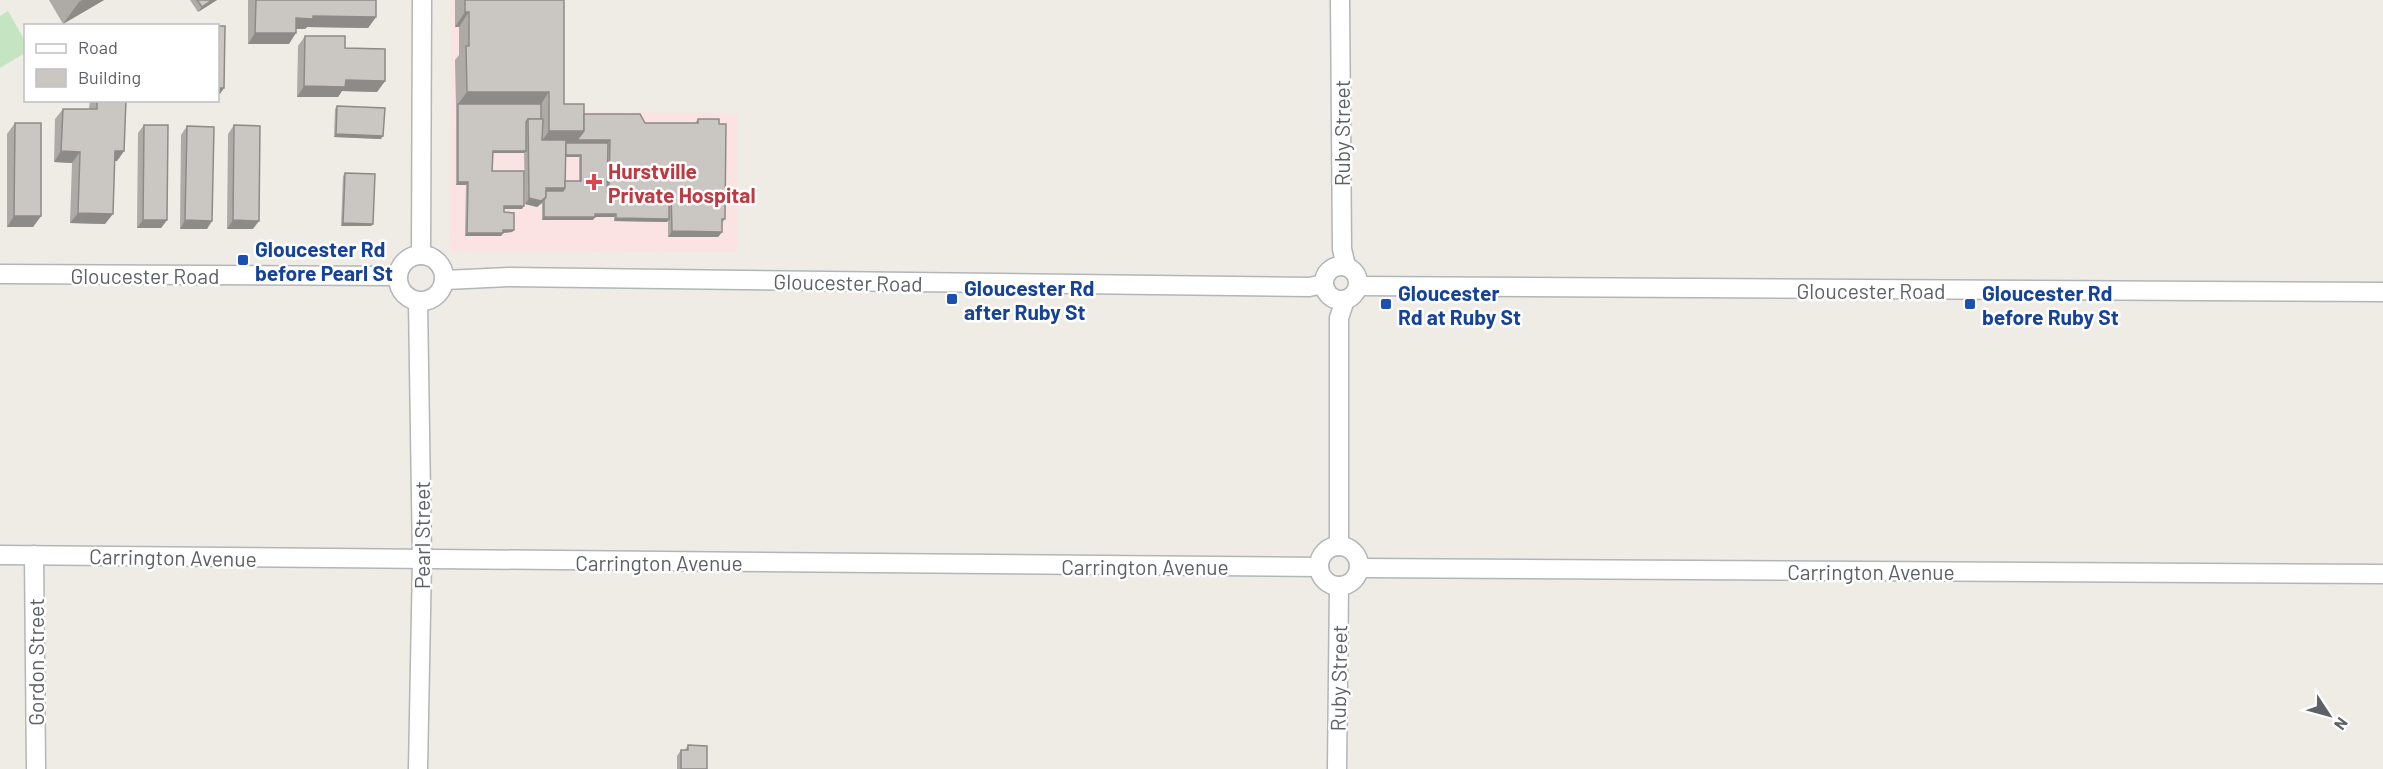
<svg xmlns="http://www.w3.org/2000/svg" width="2383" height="769" font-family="Barlow,sans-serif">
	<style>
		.medical { fill: #fae3e2 }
		.green { fill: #c5e5c2 }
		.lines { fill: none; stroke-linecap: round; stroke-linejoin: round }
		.minor-casing { stroke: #b2b6b9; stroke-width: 21 }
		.minor { stroke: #fff; stroke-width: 18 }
		.wall { fill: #aeaba7; fill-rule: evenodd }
		.shaded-wall { fill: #8d8b88 }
		.building { fill: #cac7c2; stroke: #8d8b88; stroke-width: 1.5 }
		.health-dot { fill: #e0444e; stroke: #fff; stroke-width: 2 }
		.transit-dot { fill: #1a4fb4; stroke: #fff; stroke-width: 2 }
		.labels { text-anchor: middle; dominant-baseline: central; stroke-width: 5; stroke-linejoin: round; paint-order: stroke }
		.street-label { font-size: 21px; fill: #5d6165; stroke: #fff }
		.health-label { font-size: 21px; font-weight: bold; fill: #be3a42; stroke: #fff; text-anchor: start }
		.transit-label { font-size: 21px; font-weight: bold; fill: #164399; stroke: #fff; text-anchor: start }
	</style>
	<rect width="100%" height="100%" fill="#eeece5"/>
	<path class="medical" d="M 451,0 L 561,0 L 560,112 L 738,113 L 737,252 L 450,251 Z"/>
	<path class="green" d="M 8,11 L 25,41 L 25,53 L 0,68 L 0,16 Z"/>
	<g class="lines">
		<g class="minor-casing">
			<g id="minor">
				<path d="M 1340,0 L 1342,249 L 1346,266"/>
				<circle cx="421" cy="278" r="23"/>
				<path d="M 421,255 L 422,0"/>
				<circle cx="1341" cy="283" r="17"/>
				<path d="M 0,274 L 398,276"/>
				<path d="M 445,280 L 509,277 L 1309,287 L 1324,284"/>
				<path d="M 1358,286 L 2383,292"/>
				<path d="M 1339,546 L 1339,318 L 1345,300"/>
				<circle cx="1339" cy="566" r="20"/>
				<path d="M 0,555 L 1319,567"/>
				<path d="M 34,555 L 36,769"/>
				<path d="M 1359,568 L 2383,574"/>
				<path d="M 418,769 L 422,560 L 418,302"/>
				<path d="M 1337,769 L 1339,586"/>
			</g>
		</g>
		<use href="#minor" class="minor"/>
	</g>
	<g class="wall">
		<path d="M 49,0 L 104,0 L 63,24 Z"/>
		<path d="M 190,0 L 217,0 L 198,12 Z"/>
		<path d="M 248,0 L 376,0 L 376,17 L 368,28 L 307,27 L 305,29 L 296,29 L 289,44 L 248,44 Z"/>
		<path d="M 455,0 L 564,0 L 564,104 L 584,114 L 645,123 L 695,123 L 698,119 L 725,219 L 722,223 L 722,232 L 718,237 L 668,237 L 668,221 L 667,222 L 614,221 L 614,217 L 595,217 L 593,220 L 542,220 L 542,203 L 537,207 L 525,204 L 524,152 L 524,153 L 493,153 L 492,171 L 522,209 L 504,209 L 504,212 L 514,230 L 512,232 L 503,233 L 501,236 L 465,236 L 466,185 L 456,185 L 456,107 L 455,60 L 459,55 L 459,27 L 455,27 ZM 566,157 L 579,157 L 579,181 L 565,181 Z"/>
		<path d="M 305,36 L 345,48 L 385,81 L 377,92 L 342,91 L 338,97 L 297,97 L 298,46 Z"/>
		<path d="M 90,100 L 126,100 L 124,151 L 117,161 L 115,161 L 105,224 L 70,223 L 72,163 L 54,162 L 55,119 L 63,109 L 89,109 Z"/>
		<path d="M 337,106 L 381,139 L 334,137 L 335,109 Z"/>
		<path d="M 15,123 L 41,216 L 33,227 L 7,227 L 7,134 Z"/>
		<path d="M 144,125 L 167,220 L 161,228 L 137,228 L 138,133 Z"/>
		<path d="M 234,125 L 253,229 L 227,229 L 228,134 Z"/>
		<path d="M 187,126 L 207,229 L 180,229 L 181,135 Z"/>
		<path d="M 345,173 L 371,226 L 341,226 L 343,176 Z"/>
		<path d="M 688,745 L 707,769 L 677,769 L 677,756 L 681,750 L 685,750 Z"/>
	</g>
	<g class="shaded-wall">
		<path d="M 82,0 L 104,0 L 63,24 L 79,2 Z"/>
		<path d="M 212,0 L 217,0 L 198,12 L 202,7 Z"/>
		<path d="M 465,12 L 469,12 L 459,27 L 455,27 Z"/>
		<path d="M 313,16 L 376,17 L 368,28 L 307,27 L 305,29 L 289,29 L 296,18 Z"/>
		<path d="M 255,33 L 296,33 L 289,44 L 248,44 Z"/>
		<path d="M 346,80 L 385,81 L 377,92 L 342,91 L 338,97 L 297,97 L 304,86 Z"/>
		<path d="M 218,88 L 224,88 L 220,94 L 218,94 Z"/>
		<path d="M 467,92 L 549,92 L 539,107 L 458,104 Z"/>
		<path d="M 549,131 L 584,131 L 573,146 L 538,146 Z"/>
		<path d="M 336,134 L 383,136 L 381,139 L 334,137 Z"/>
		<path d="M 577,140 L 610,140 L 606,146 L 573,146 Z"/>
		<path d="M 61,151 L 80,152 L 72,163 L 54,162 Z"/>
		<path d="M 115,151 L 124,151 L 117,161 L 107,161 Z"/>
		<path d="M 493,151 L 526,151 L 524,153 L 491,153 Z"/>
		<path d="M 564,155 L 581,155 L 579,157 L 562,157 Z"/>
		<path d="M 458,182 L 468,182 L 466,185 L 456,185 Z"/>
		<path d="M 546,188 L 565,188 L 561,194 L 544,194 Z"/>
		<path d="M 609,190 L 671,191 L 667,197 L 605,196 Z"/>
		<path d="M 546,197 L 542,203 L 537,207 L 525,204 L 529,198 Z"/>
		<path d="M 504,206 L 524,206 L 522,209 L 502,209 Z"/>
		<path d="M 78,213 L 113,214 L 105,224 L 70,223 Z"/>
		<path d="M 595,214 L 616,214 L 614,217 L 593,217 Z"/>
		<path d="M 14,216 L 41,216 L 33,227 L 7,227 Z"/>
		<path d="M 544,217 L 595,217 L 593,220 L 542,220 Z"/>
		<path d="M 616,218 L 669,219 L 667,222 L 614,221 Z"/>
		<path d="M 143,220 L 167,220 L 161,228 L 137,228 Z"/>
		<path d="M 185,220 L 212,221 L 207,229 L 180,229 Z"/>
		<path d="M 233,220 L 259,221 L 253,229 L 227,229 Z"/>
		<path d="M 343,223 L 373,224 L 371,226 L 341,226 Z"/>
		<path d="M 503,230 L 514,230 L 512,232 L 501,233 Z"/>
		<path d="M 672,231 L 722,232 L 718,237 L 668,237 Z"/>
		<path d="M 467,233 L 503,233 L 501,236 L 465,236 Z"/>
	</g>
	<g class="building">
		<path d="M 197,0 L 212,0 L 202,7 Z"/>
		<path d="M 256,0 L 376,0 L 376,17 L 313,16 L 313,19 L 296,18 L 296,33 L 255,33 Z"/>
		<path d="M 465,0 L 564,0 L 564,104 L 584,104 L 584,131 L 549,131 L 549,92 L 467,92 L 466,46 L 469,46 L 469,12 L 465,12 Z"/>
		<path d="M 218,26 L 225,26 L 224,88 L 218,88 Z"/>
		<path d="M 305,36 L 345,36 L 345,48 L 385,49 L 385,81 L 346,80 L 345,87 L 304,86 Z"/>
		<path d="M 97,100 L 126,100 L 124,151 L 115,151 L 113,214 L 78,213 L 80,152 L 61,151 L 63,109 L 97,109 Z"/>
		<path d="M 458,104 L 541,104 L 541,119 L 528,119 L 526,122 L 526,151 L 493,151 L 492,171 L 524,171 L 524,206 L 504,206 L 504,212 L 514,213 L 514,230 L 503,230 L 503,233 L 467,233 L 468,182 L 458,182 Z"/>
		<path d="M 337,106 L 385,108 L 383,136 L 336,134 Z"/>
		<path d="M 584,114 L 640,114 L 645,123 L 698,123 L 698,119 L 719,119 L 719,124 L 726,124 L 725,219 L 722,219 L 722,232 L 672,231 L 671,191 L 609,190 L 610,140 L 577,140 L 584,131 Z"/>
		<path d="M 528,119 L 543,119 L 542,140 L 566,140 L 565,188 L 546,188 L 546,197 L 541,201 L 529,198 Z"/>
		<path d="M 15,123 L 41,123 L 41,216 L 14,216 Z"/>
		<path d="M 144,125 L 168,125 L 167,220 L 143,220 Z"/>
		<path d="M 234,125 L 260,126 L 259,221 L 233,220 Z"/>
		<path d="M 187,126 L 214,127 L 212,221 L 185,220 Z"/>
		<path d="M 566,143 L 608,143 L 607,193 L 669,194 L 669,219 L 616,218 L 616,214 L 595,214 L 595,217 L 544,217 L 544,200 L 546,197 L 546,191 L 563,191 L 565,188 L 565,181 L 581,181 L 581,155 L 566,155 Z"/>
		<path d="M 345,173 L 375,174 L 373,224 L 343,223 Z"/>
		<path d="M 688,745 L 707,746 L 707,769 L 681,769 L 681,750 L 688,750 Z"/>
	</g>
	<path class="health-dot" d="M591 173h6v6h6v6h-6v6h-6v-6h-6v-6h6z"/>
	<g class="transit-dot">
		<rect x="237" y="254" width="12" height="12" rx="3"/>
		<rect x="946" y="293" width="12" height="12" rx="3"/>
		<rect x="1380" y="298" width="12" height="12" rx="3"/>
		<rect x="1964" y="298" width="12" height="12" rx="3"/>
	</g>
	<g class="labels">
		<g class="street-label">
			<text transform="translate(1341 133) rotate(-90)">Ruby Street</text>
			<text x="145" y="275">Gloucester Road</text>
			<text transform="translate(848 282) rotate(1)">Gloucester Road</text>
			<text x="1871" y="290">Gloucester Road</text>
			<text transform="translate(421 535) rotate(-90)">Pearl Street</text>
			<text transform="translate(173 557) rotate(1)">Carrington Avenue</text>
			<text x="659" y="562">Carrington Avenue</text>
			<text x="1145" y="566">Carrington Avenue</text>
			<text x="1871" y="571">Carrington Avenue</text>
			<text transform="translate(35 662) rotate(-90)">Gordon Street</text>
			<text transform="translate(1338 678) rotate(-89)">Ruby Street</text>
		</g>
		<g class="health-label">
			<text x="608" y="170">Hurstville<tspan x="608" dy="24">Private Hospital</tspan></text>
		</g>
		<g class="transit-label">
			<text x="255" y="248">Gloucester Rd<tspan x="255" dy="24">before Pearl St</tspan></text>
			<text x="964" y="287">Gloucester Rd<tspan x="964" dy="24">after Ruby St</tspan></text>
			<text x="1398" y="292">Gloucester<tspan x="1398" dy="24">Rd at Ruby St</tspan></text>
			<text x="1982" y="292">Gloucester Rd<tspan x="1982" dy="24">before Ruby St</tspan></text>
		</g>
	</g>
	<rect x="24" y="24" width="195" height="78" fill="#ffffff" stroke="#bec0c1" stroke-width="1.5"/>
	<rect x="36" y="44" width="30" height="9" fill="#ffffff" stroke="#bec0c1" stroke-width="1.5"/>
	<text x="78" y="54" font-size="18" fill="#5d6165">Road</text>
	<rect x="36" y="69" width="30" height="18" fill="#cac7c2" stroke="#bec0c1" stroke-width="1.5"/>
	<text x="78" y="84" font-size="18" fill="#5d6165">Building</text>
	<g transform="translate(2329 715) rotate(126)" stroke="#ffffff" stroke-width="4.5" paint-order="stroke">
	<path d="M0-4.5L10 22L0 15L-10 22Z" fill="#5d6165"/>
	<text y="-9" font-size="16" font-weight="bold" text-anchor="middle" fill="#5d6165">N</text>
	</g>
</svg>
